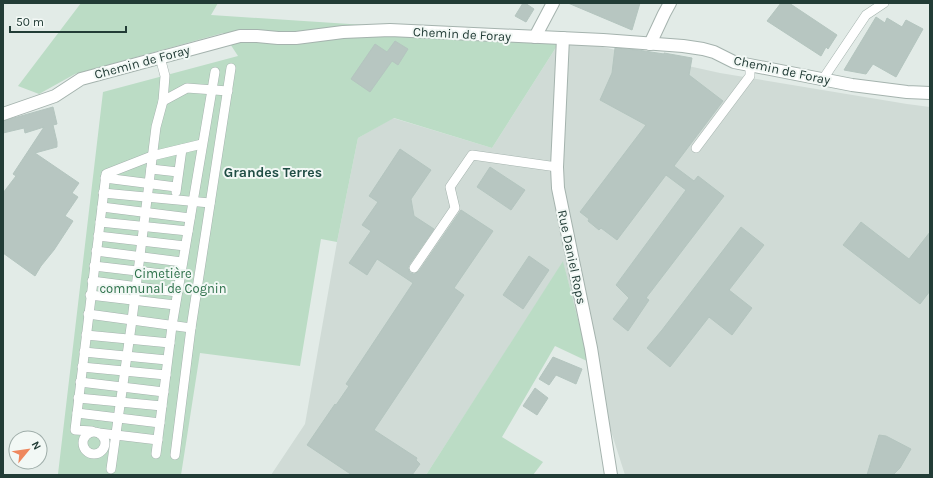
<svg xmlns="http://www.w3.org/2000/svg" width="933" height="478" font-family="Karla,sans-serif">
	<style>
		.built { fill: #d0dbd6 }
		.green { fill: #bbdcc5 }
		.building { fill: #b7c6c1; stroke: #b4c5bf }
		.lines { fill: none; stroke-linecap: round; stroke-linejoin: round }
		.service-casing { stroke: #a5b3ae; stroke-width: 10 }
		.minor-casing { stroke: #a5b3ae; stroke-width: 14 }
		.service { stroke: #fff; stroke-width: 9 }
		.minor { stroke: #fff; stroke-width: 12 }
		.labels { text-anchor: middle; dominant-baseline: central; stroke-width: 4; stroke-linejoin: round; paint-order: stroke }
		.street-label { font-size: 13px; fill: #223c36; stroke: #f2f8f5 }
		.park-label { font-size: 13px; fill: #2e714b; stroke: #f2f8f5 }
		.neighbourhood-label { font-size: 14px; font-weight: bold; fill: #1f4d44; stroke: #f2f8f5 }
	</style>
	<rect width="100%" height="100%" fill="#e2ebe7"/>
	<path class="built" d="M 562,38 L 720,73 L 907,104 L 930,107 L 930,475 L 625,475 L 589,362 L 563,262 L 426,475 L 271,475 L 305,424 L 337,242 L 358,138 L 393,118 L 492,148 Z"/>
	<g class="green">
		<path d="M 81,3 L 218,3 L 211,15 L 562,38 L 492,148 L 394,118 L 358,138 L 337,242 L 321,239 L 300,366 L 200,353 L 181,475 L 65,475 L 58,474 L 103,92 L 238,56 L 223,33 L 75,74 L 39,94 L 18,86 Z"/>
		<path d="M 563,261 L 589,362 L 555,346 L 502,437 L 543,462 L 533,475 L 426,475 Z"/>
	</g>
	<g class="building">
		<path d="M 523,3 L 525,3 L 534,9 L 526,22 L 515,16 Z"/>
		<path d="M 568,3 L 640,3 L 632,30 Z"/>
		<path d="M 781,3 L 789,3 L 837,35 L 828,49 L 826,47 L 821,56 L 767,21 Z"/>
		<path d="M 876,17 L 885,23 L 887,18 L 902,27 L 906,20 L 923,29 L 896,77 L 873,64 L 866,74 L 844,70 Z"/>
		<path d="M 395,41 L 408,49 L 398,65 L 392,61 L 370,92 L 351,79 L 375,44 L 387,52 Z"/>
		<path d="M 615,48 L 638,50 L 664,54 L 664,53 L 692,58 L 689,75 L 723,101 L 674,166 L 694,181 L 698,176 L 724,196 L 646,298 L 649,300 L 628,331 L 613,319 L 629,298 L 616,285 L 686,190 L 666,175 L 617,240 L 601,228 L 599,230 L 588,221 L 589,219 L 580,212 L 646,125 L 600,100 L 612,73 Z"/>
		<path d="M 53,107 L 57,124 L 53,125 L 57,142 L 57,147 L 35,153 L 79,183 L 72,193 L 78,197 L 65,216 L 73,221 L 54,250 L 41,266 L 35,276 L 3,253 L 3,193 L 16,176 L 13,174 L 44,127 L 25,133 L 24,128 L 3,133 L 3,121 Z"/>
		<path d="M 400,149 L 431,170 L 411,199 L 414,216 L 434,229 L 409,265 L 408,268 L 410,273 L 414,274 L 419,271 L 461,210 L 493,231 L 454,288 L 464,295 L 374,430 L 417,458 L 416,460 L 420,464 L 412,475 L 352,475 L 307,445 L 335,404 L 336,405 L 349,386 L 346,384 L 413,283 L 377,259 L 367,275 L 349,263 L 371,231 L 362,225 L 378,202 L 369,196 Z"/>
		<path d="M 490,167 L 525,190 L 511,210 L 477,187 Z"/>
		<path d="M 861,222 L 909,259 L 930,232 L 930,291 L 920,304 L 843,245 Z"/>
		<path d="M 741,227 L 764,245 L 729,290 L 752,308 L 732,335 L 709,317 L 670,367 L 647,348 L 662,330 Z"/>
		<path d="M 529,256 L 549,270 L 523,309 L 503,295 Z"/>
		<path d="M 553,357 L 582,369 L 576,384 L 556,375 L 549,385 L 539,379 Z"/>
		<path d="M 535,388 L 548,398 L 537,415 L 523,406 Z"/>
		<path d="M 879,435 L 886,436 L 911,449 L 900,468 L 893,475 L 867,475 Z"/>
	</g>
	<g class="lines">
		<g class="service-casing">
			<g id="service">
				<path d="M 823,79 L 866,15 L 884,3"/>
				<path d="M 163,101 L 187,88 L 228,91"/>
				<path d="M 696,148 L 750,76 L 750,65"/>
				<path d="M 151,169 L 178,172"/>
				<path d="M 105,178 L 176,187"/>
				<path d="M 176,192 L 182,149"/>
				<path d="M 103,193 L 210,203"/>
				<path d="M 102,207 L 190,218"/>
				<path d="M 100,222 L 188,231"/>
				<path d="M 98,236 L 185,246"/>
				<path d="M 96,251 L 182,262"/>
				<path d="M 94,266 L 180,276"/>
				<path d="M 414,268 L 455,208 L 450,187 L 472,155 L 557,167"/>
				<path d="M 92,281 L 177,292"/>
				<path d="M 90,295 L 175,305"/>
				<path d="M 88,314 L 191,328"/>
				<path d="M 86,335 L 170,343"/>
				<path d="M 84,352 L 167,360"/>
				<path d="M 82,367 L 166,375"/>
				<path d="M 80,382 L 164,392"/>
				<path d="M 78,398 L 162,406"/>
				<path d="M 77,413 L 160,423"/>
				<path d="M 92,431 L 75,430 L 106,174 L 152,156 L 202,144"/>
				<circle cx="94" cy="443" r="11"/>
				<path d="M 99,433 L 158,440"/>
				<path d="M 156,454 L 172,326 L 215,72"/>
				<path d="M 175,455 L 191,328 L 231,68"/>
				<path d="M 111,469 L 132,320 L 156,127 L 163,101 L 165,76 L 160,57"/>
			</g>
		</g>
		<g class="minor-casing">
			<g id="minor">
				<path d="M 535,37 L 553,3"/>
				<path d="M 563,38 L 557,167 L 558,188 L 591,348 L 611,475"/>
				<path d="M 650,44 L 664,14 L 670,3"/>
				<path d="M 3,114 L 55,96 L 81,79 L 240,36 L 257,36 L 278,38 L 296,38 L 343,32 L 390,30 L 603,40 L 683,46 L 703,49 L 714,52 L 734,62 L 852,85 L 907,92 L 930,93"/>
			</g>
		</g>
		<use href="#service" class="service"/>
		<use href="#minor" class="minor"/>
	</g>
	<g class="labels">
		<g class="street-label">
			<text transform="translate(462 34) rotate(3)">Chemin de Foray</text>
			<text transform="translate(142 62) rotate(-15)">Chemin de Foray</text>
			<text transform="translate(782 70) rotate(12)">Chemin de Foray</text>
			<text transform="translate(572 257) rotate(78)">Rue Daniel Rops</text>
		</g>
		<g class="park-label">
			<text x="163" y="273">Cimetière<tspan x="163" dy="15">communal de Cognin</tspan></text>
		</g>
		<g class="neighbourhood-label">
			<text x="273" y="172">Grandes Terres</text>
		</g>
	</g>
	<rect width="933" height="478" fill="none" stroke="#223c36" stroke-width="8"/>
	<g transform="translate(28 450) rotate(61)"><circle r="19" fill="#f2f8f5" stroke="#9fada9"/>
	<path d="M0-3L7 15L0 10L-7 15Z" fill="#ee875d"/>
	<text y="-6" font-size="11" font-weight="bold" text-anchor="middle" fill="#223c36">N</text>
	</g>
	<path d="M10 26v6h116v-6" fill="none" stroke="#223c36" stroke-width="2"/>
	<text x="16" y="26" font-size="12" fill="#223c36" stroke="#f2f8f5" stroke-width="3" paint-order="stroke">50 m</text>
</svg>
